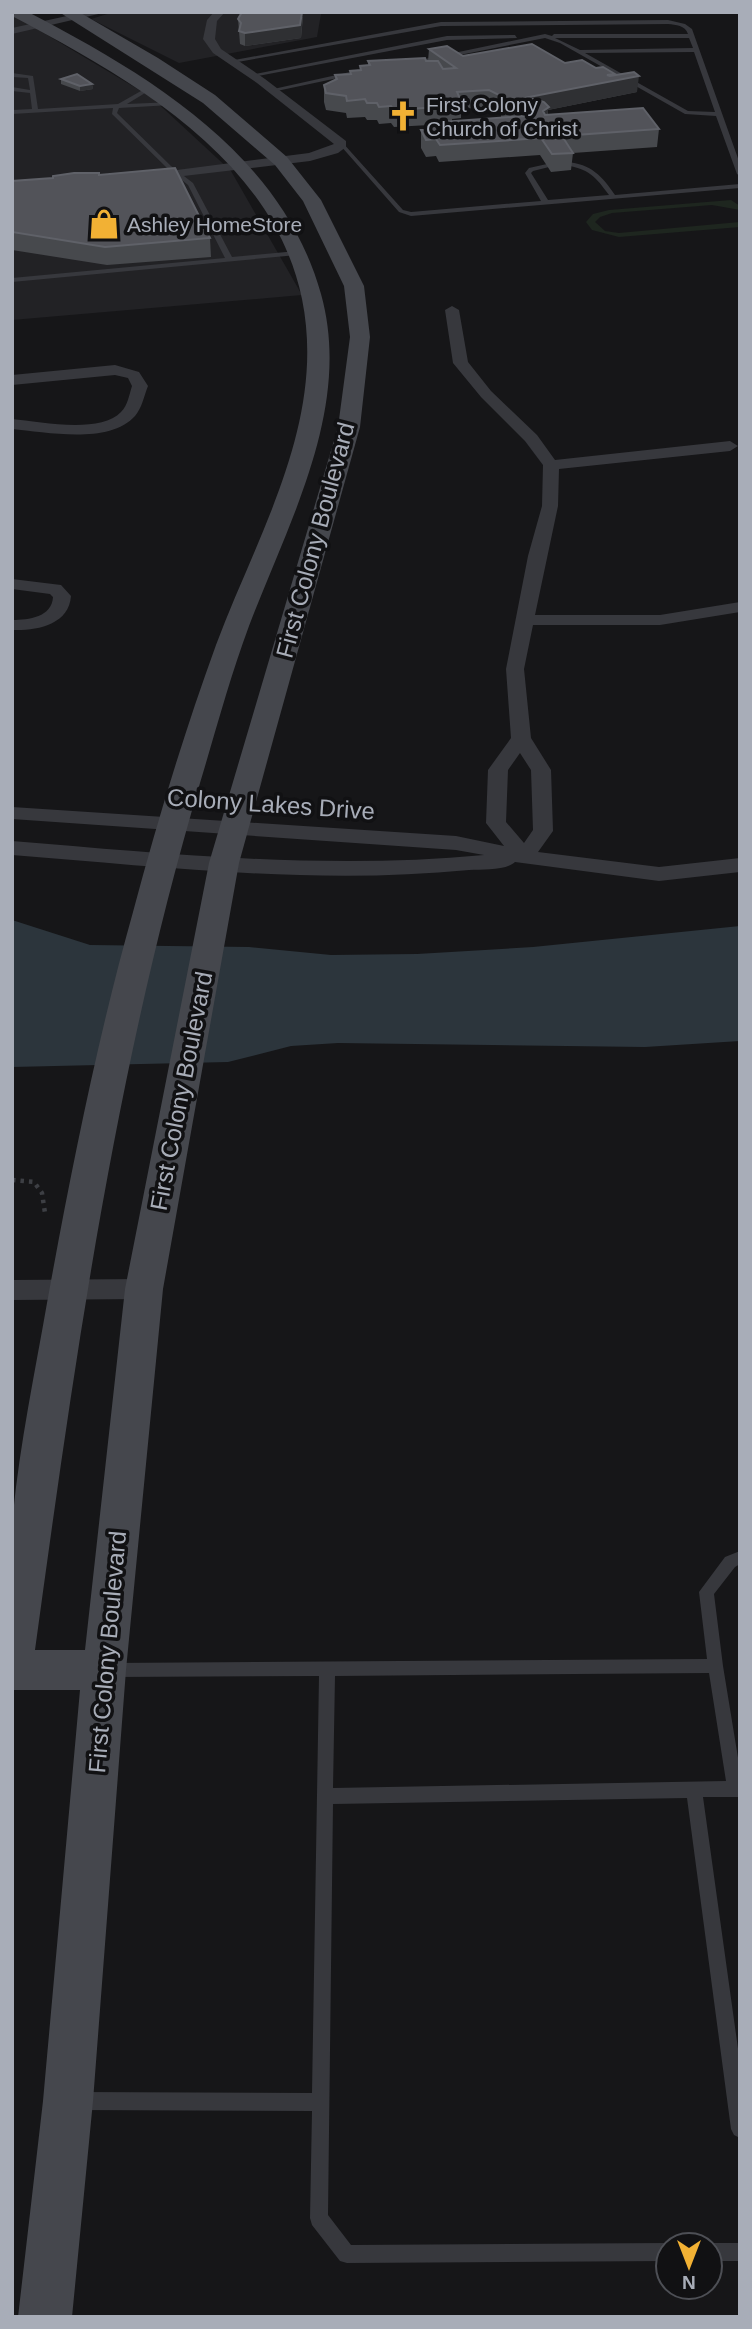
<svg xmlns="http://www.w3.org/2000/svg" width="752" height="2329" font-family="Arial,sans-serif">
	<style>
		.built { fill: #222225 }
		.green { fill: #1e261f }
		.water { fill: #2c353c }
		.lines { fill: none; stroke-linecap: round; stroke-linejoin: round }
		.path { stroke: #3d3f44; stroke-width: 4.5; stroke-dasharray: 3.5 5; stroke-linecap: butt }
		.lane { fill: #37383d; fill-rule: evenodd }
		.street { fill: #37383d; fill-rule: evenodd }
		.secondary { fill: #45474d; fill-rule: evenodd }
		.wall { fill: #47494d; fill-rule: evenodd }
		.shaded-wall { fill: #2f3033 }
		.building { fill: #525359; stroke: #5f6168; stroke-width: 2 }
		.labels { text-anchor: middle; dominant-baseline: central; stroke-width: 7; stroke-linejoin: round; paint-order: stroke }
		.far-poi-label { font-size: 21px; fill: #a8adb8; stroke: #111113; text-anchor: start }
		.street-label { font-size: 24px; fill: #a8adb8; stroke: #111113 }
	</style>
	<rect width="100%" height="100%" fill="#161618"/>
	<g class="built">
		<path d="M 114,12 L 691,12 L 321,14 L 317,37 L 179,63 L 91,19 Z"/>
		<path d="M 12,14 L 151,97 L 231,171 L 302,295 L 12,320 Z"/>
	</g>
	<path class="green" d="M 731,200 L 740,206 L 740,210 L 712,205 L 612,213 L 600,217 L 595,222 L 605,231 L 619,233 L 740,222 L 740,227 L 619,237 L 592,230 L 586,222 L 593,214 L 609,210 Z"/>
	<path class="water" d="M 12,920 L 90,945 L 249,947 L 331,955 L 417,954 L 533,947 L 740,926 L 740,1041 L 645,1047 L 338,1043 L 291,1046 L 228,1062 L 12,1067 Z"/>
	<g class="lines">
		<path class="path" d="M 12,1180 L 34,1182 L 42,1193 L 45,1213"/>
		<g class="lane">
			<path d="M 668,20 L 685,24 L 692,29 L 740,164 L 740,176 L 737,174 L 716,116 L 685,114 L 560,43 L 545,38 L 409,65 L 406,63 L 545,34 L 552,36 L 554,34 L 688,34 C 685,25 676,25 668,24 L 441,26 L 232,63 L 229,61 L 441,22 ZM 555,38 L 689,38 L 693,48 L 580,50 ZM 694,52 L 715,112 L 688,111 L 585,53 Z"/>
			<path d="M 515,35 L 517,38 L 447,40 L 253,77 L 250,75 L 447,36 Z"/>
			<path d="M 350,72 L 352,75 L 272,92 L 269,90 Z"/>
			<path d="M 12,73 L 33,76 L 38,109 L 118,104 L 148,87 L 150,90 L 127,104 L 173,102 L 171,105 L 119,108 L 117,113 L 171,166 L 193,183 L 232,257 L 297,251 L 300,253 L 297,255 L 12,282 L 12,278 L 225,258 L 188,185 L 167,168 L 112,114 L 113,108 L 12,114 L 12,110 L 32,109 L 30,93 L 12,91 L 12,87 L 30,90 L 28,78 L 12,77 Z"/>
			<path d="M 342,142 L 403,210 L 411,212 L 541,201 L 525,173 L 529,168 L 547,164 L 549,167 L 533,171 L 531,173 L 548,200 L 609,195 C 595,176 589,169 565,165 L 567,162 C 591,164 602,176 615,195 L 740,184 L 740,188 L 411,216 L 399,212 L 340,145 Z"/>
			<path d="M 740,1551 L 740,1564 L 735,1567 L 714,1594 L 723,1666 L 740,1770 L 740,1797 L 703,1797 L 740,2063 L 740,2138 L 734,2135 L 731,2129 L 687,1798 L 333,1804 L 328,2215 L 351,2245 L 668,2243 L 674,2245 L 668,2245 L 668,2261 L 347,2263 L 340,2261 L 312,2225 L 310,2218 L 312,2111 L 76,2110 L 70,2107 L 67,2101 L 70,2095 L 76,2092 L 312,2093 L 319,1676 L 111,1677 L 106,1675 L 103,1670 L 106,1665 L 111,1663 L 707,1659 L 699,1592 L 725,1557 ZM 709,1673 L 726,1781 L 333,1788 L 335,1676 Z"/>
			<path d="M 710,2243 L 740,2243 L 740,2261 L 710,2261 L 710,2245 L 704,2245 Z"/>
		</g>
		<g class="street">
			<path d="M 85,12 L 107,12 L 12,34 L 12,28 Z"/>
			<path d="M 214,12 L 225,12 L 217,21 L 215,39 L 221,49 L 265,79 L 346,141 L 346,147 L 338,153 L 310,161 L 141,181 L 140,178 L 146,174 L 309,153 L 334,144 L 257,83 L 213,53 L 203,39 L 207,20 Z"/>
			<path d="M 452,306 L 459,310 L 468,362 L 491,391 L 537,435 L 555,460 L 730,441 L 738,446 L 730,451 L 559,469 L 558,506 L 535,615 L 660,615 L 740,602 L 740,612 L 660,625 L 533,625 L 524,669 L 531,738 L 551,770 L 553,831 L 538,852 L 659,867 L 740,858 L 740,872 L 659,881 L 515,862 C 505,871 483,869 469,870 C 317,885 164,867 12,855 L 12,841 C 169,854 326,870 484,855 L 456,850 L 12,819 L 12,807 L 456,836 L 504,846 L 486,823 L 488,770 L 511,738 L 506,669 L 528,556 L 542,506 L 543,465 L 525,441 L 481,397 L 453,363 L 445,310 ZM 520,753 L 531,770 L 533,830 L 524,843 L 506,822 L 508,770 Z"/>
			<path d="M 115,365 L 139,372 L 148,386 C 144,396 142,408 135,416 C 109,445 46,432 12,429 L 12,419 C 41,422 100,434 121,412 C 128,405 129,395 132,386 L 128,378 L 115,375 L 12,385 L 12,375 Z"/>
			<path d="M 12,579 L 61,585 L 71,596 C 69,625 36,631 12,630 L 12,620 C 29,620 52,617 53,597 L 50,594 L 12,589 Z"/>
			<path d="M 144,1279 L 153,1282 L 157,1289 L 153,1296 L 144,1299 L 12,1300 L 12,1280 Z"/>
		</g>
		<path class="secondary" d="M 12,12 L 28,12 C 149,75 282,154 321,294 C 353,408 288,523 249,626 C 230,677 216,730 200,783 C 116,1066 75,1357 35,1650 L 85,1650 L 125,1289 L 209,863 L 338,427 L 350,337 L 344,286 L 303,201 L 275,165 L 203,103 L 59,12 L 79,12 L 158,58 L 215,95 L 287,157 L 321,200 L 364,286 L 370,337 L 360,427 L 239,863 L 163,1289 L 126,1670 L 93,2101 L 72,2317 L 18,2317 L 43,2101 L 80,1690 L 12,1690 C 12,1653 12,1616 12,1579 C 12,1557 11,1535 13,1514 C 20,1443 35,1372 47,1303 C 71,1171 97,1040 133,912 C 157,822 184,733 216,645 C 257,535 327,422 302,299 C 273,158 129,78 12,16 Z"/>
	</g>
	<g class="wall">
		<path d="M 303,17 L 301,38 L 245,46 L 240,44 L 238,19 Z"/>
		<path d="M 429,49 L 463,56 L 565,63 L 596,68 L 615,74 L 615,76 L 637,92 L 548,110 L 548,115 L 659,129 L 657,147 L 573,153 L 571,170 L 551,172 L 540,155 L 439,162 L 436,156 L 426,157 L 421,148 L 421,130 L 428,130 L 429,125 L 394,127 L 391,123 L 379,124 L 377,120 L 367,120 L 365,117 L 347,118 L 346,113 L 326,110 L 324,102 L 324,85 L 335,80 L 335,75 L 350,74 L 350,71 L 360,70 L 360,66 L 368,65 L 368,61 L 428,61 ZM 488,107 L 501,114 L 501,118 L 452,121 L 452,119 L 461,118 L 461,109 Z"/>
		<path d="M 61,79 L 92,84 L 93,89 L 80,91 L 61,84 Z"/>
		<path d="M 99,175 L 210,238 L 211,257 L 107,265 L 12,250 L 12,181 Z"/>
	</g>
	<g class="shaded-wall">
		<path d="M 303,12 L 301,38 L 245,46 L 245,33 Z"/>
		<path d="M 615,74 L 614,80 L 639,76 L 637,92 L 548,110 L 547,124 L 529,97 L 607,75 Z"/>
		<path d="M 92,84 L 93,89 L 80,91 L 80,86 Z"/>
	</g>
	<g class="building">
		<path d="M 242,12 L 302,12 L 300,25 L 245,33 L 239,31 L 241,23 L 238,19 Z"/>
		<path d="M 532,44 L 565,63 L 582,60 L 596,68 L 603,67 L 615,74 L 607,75 L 610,76 L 634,72 L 639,76 L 529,97 L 544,102 L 549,107 L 543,111 L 545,115 L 643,108 L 659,129 L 562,136 L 573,153 L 552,154 L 541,138 L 440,145 L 436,139 L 426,140 L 421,130 L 432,130 L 429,123 L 525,116 L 523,112 L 505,111 L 502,105 L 512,105 L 513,102 L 489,90 L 457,92 L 461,101 L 451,102 L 453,106 L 394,110 L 391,106 L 379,107 L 377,103 L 367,103 L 365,99 L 347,101 L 346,96 L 326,93 L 324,85 L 337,79 L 335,75 L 351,74 L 350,71 L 361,70 L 360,66 L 370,65 L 368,61 L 425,58 L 426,61 L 438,61 L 443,69 L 456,68 L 429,49 L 447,46 L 463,56 Z"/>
		<path d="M 77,74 L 92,84 L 80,86 L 61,79 Z"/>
		<path d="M 175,168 L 210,238 L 105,247 L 12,232 L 12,181 L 53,178 L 53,176 L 74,173 L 99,173 L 99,175 Z"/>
	</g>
	<defs>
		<g id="church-bare" transform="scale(2.415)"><path d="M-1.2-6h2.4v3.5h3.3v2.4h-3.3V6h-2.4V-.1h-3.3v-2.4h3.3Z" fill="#f2b134" stroke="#111113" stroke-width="2.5" paint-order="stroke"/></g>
		<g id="shop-bare" transform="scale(2.415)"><path d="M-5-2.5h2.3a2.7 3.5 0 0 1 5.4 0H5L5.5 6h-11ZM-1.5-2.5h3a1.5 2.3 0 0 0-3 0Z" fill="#f2b134" stroke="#111113" stroke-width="2.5" paint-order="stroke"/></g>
	</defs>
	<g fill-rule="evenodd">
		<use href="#church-bare" x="403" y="116"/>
		<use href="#shop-bare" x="104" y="224"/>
	</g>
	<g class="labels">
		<g class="far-poi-label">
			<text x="426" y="104">First Colony<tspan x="426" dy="24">Church of Christ</tspan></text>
			<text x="127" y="224">Ashley HomeStore</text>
		</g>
		<g class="street-label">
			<text transform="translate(315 540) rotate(-75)">First Colony Boulevard</text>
			<text transform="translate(271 804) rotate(4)">Colony Lakes Drive</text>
			<text transform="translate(181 1091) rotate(-79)">First Colony Boulevard</text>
			<text transform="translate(107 1652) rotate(-85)">First Colony Boulevard</text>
		</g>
	</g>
	<rect width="752" height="2329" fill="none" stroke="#a8adb8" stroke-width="28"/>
	<g transform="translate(689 2266) rotate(180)"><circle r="33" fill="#111113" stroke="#4d4f55" stroke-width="2"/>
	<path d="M0-5L12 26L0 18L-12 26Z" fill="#f2b134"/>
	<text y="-10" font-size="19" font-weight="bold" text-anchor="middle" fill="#a8adb8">N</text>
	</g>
</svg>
